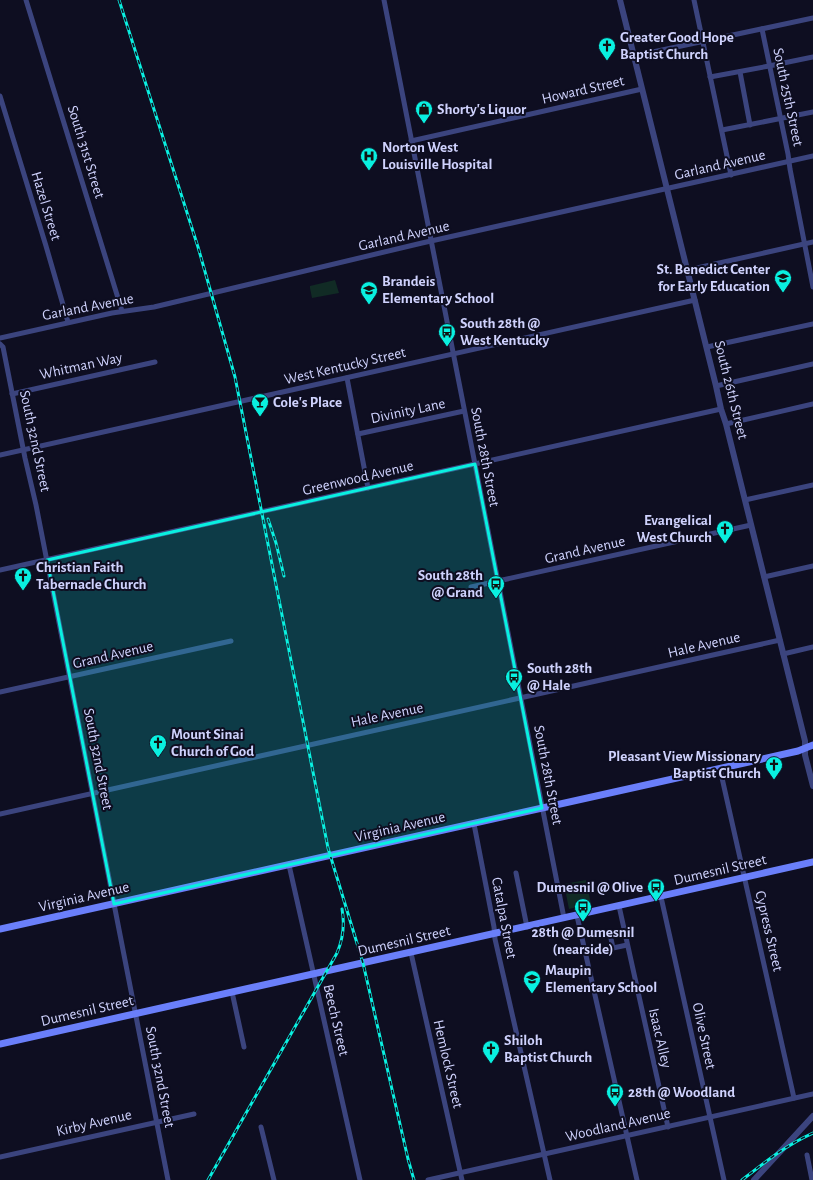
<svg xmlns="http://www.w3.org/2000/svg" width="813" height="1180" font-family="'Alegreya Sans',sans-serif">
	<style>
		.green { fill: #112b25 }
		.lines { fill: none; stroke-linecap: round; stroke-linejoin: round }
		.minor { stroke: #3b447e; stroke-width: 5 }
		.tertiary { stroke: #3b447e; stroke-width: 6 }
		.secondary { stroke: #6a7ffa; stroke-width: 7 }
		.rail-casing { stroke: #09f0e0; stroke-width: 3 }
		.rail { stroke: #0e0e21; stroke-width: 1.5; stroke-dasharray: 4.5; stroke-linecap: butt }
		.marked { fill: #09f0e0; fill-opacity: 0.2; stroke: #09f0e0; stroke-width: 3; stroke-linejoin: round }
		.labels { text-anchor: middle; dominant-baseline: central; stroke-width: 4; stroke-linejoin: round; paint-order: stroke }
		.poi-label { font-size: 15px; font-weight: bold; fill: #cfd2fd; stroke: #0e0e21; text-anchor: start }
		.street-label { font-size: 15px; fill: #cfd2fd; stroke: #0e0e21 }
	</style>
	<rect width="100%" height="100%" fill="#0e0e21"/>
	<g class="green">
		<path d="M 335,280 L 339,293 L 312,298 L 310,288 L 310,286 Z"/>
		<path d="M 586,880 L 591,904 L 569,909 L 564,884 Z"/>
	</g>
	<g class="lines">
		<g class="minor">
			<path d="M 26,0 L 122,311"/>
			<path d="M 384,0 L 564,918"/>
			<path d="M 694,0 L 731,175"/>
			<path d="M 762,29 L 788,154 L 790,169 L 813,287"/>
			<path d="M 634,56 L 813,18"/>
			<path d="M 740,72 L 750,125"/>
			<path d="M 710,77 L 769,66 L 813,57"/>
			<path d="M 0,96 L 46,246 L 68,322"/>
			<path d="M 722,130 L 813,112"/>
			<path d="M 411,141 L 642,89"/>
			<path d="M 688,270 L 813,242"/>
			<path d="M 0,338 L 112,313 L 154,307 L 422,243 L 813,156"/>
			<path d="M 0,344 L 3,347 L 25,458 L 36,505 L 168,1180"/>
			<path d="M 707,347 L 813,324"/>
			<path d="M 347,378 L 368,488"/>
			<path d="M 716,386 L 813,364"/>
			<path d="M 12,394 L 155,362"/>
			<path d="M 726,424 L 813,404"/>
			<path d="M 358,434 L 464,411"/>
			<path d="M 0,455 L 695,300"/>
			<path d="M 745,500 L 813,485"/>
			<path d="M 0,570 L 721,409"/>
			<path d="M 764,577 L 813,566"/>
			<path d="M 471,587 L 751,525"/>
			<path d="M 783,654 L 813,647"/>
			<path d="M 0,692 L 231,641"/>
			<path d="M 720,769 L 794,1098"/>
			<path d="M 0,814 L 780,640"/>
			<path d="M 474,824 L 494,927 L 495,939 L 550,1180"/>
			<path d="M 289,865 L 360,1180"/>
			<path d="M 516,873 L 527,927"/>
			<path d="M 661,897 L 724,1180"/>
			<path d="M 619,906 L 668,1127"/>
			<path d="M 577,916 L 637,1180"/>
			<path d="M 624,931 L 610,934 L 613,948 L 627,945"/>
			<path d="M 411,953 L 462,1180"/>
			<path d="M 232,992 L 244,1047"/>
			<path d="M 261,1127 L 274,1180"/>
			<path d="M 807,1155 L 812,1180"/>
			<path d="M 0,1157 L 194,1114"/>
			<path d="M 428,1180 L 813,1094"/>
		</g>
		<g class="tertiary">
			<path d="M 620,0 L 716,386 L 721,409 L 726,424 L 805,741 L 805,755 L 813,786"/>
			<path d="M 754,1180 L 813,1116"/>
		</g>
		<g class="secondary">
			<path d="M 0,929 L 798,751 L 813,745"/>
			<path d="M 0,1044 L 813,862"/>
		</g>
		<g class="rail-casing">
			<g id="rail">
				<path d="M 119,0 L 198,247 L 235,377 L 328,848 L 363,963 L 408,1159 L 414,1180"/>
				<path d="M 268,519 L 276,543 L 284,576"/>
				<path d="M 208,1180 L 337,953 C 343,939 345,925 342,909"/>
				<path d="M 742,1180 C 765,1162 786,1145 813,1133"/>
			</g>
		</g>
		<use href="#rail" class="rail"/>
	</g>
	<path class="marked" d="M 475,464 L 542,808 L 114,904 L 47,560 Z"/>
	<defs>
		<g id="church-pin" transform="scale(0.9)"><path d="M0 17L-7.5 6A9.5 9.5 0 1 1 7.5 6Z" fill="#09f0e0" stroke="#0e0e21"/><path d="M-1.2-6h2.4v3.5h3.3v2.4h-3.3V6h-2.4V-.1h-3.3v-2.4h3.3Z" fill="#111"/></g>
		<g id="shop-pin" transform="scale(0.9)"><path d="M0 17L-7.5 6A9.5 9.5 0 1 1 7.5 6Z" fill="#09f0e0" stroke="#0e0e21"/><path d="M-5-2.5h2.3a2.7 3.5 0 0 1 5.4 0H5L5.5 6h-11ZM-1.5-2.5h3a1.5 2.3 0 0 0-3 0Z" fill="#111"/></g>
		<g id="hospital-pin" transform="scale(0.9)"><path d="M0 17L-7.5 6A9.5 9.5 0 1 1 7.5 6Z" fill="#09f0e0" stroke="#0e0e21"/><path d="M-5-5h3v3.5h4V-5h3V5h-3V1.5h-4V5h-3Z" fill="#111"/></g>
		<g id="school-pin" transform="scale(0.9)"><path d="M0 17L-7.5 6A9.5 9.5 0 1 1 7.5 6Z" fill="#09f0e0" stroke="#0e0e21"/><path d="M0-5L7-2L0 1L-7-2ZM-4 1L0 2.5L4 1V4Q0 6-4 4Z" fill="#111"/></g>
		<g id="bus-pin" transform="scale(0.9)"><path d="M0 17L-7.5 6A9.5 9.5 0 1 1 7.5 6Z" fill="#09f0e0" stroke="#0e0e21"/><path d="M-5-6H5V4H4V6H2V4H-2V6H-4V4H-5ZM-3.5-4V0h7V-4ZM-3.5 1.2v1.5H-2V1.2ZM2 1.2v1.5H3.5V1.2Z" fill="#111"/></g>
		<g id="bar-pin" transform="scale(0.9)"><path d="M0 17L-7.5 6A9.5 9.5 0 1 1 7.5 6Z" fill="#09f0e0" stroke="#0e0e21"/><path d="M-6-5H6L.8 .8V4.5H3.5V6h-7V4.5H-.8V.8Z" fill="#111"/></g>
	</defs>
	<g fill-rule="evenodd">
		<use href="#church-pin" x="607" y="46"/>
		<use href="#shop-pin" x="424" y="109"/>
		<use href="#hospital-pin" x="369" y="156"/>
		<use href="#school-pin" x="783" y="278"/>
		<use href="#school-pin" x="369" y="290"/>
		<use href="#bus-pin" x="447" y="332"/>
		<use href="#bar-pin" x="260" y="402"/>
		<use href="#church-pin" x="725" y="529"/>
		<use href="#church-pin" x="23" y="576"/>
		<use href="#bus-pin" x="496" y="584"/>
		<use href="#bus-pin" x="514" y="677"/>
		<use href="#church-pin" x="158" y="743"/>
		<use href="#church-pin" x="774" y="765"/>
		<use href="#bus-pin" x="656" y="887"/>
		<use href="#bus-pin" x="583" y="907"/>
		<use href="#school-pin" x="532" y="979"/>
		<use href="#church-pin" x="491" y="1049"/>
		<use href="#bus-pin" x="615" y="1092"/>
	</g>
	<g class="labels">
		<g class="poi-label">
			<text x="620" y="37">Greater Good Hope<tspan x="620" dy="17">Baptist Church</tspan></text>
			<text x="437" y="109">Shorty's Liquor</text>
			<text x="382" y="147">Norton West<tspan x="382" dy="17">Louisville Hospital</tspan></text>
			<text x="770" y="269" text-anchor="end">St. Benedict Center<tspan x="770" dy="17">for Early Education</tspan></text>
			<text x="382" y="281">Brandeis<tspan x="382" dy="17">Elementary School</tspan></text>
			<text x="460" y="323">South 28th @<tspan x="460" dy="17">West Kentucky</tspan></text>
			<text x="273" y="402">Cole's Place</text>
			<text x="712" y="520" text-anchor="end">Evangelical<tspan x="712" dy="17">West Church</tspan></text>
			<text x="36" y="567">Christian Faith<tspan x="36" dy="17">Tabernacle Church</tspan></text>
			<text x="483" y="575" text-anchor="end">South 28th<tspan x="483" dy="17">@ Grand</tspan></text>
			<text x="527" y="668">South 28th<tspan x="527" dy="17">@ Hale</tspan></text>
			<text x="171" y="734">Mount Sinai<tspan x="171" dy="17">Church of God</tspan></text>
			<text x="761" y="756" text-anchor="end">Pleasant View Missionary<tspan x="761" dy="17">Baptist Church</tspan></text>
			<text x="643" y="887" text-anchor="end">Dumesnil @ Olive</text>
			<text x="583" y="932" text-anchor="middle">28th @ Dumesnil<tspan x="583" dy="17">(nearside)</tspan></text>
			<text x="545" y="970">Maupin<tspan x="545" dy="17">Elementary School</tspan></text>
			<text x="504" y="1040">Shiloh<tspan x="504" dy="17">Baptist Church</tspan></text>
			<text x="628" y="1092">28th @ Woodland</text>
		</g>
		<g class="street-label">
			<text transform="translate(583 90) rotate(-13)">Howard Street</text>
			<text transform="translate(788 97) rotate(78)">South 25th Street</text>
			<text transform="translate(86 152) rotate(73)">South 31st Street</text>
			<text transform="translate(720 165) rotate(-13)">Garland Avenue</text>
			<text transform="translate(46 206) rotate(73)">Hazel Street</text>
			<text transform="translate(404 236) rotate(-13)">Garland Avenue</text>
			<text transform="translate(88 307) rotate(-11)">Garland Avenue</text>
			<text transform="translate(81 366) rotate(-12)">Whitman Way</text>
			<text transform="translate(345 366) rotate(-13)">West Kentucky Street</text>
			<text transform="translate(731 390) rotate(76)">South 26th Street</text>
			<text transform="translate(408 411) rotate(-12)">Divinity Lane</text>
			<text transform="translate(35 441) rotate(78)">South 32nd Street</text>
			<text transform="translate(485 457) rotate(79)">South 28th Street</text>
			<text transform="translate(358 478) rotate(-13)">Greenwood Avenue</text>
			<text transform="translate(585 550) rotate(-13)">Grand Avenue</text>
			<text transform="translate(704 645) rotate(-13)">Hale Avenue</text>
			<text transform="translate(113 655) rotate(-13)">Grand Avenue</text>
			<text transform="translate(387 715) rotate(-12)">Hale Avenue</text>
			<text transform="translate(98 759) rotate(79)">South 32nd Street</text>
			<text transform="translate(548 775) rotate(79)">South 28th Street</text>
			<text transform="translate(400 827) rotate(-13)">Virginia Avenue</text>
			<text transform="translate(720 870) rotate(-13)">Dumesnil Street</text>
			<text transform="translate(84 897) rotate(-13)">Virginia Avenue</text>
			<text transform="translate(504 918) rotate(79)">Catalpa Street</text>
			<text transform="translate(769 931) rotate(77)">Cypress Street</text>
			<text transform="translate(404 941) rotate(-13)">Dumesnil Street</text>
			<text transform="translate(87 1011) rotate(-13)">Dumesnil Street</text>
			<text transform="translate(336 1020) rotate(77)">Beech Street</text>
			<text transform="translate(704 1036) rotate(78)">Olive Street</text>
			<text transform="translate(660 1038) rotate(77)">Isaac Alley</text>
			<text transform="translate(448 1064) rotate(77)">Hemlock Street</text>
			<text transform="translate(160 1077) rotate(79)">South 32nd Street</text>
			<text transform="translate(94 1123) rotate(-13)">Kirby Avenue</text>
			<text transform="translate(618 1125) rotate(-13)">Woodland Avenue</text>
		</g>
	</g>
</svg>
